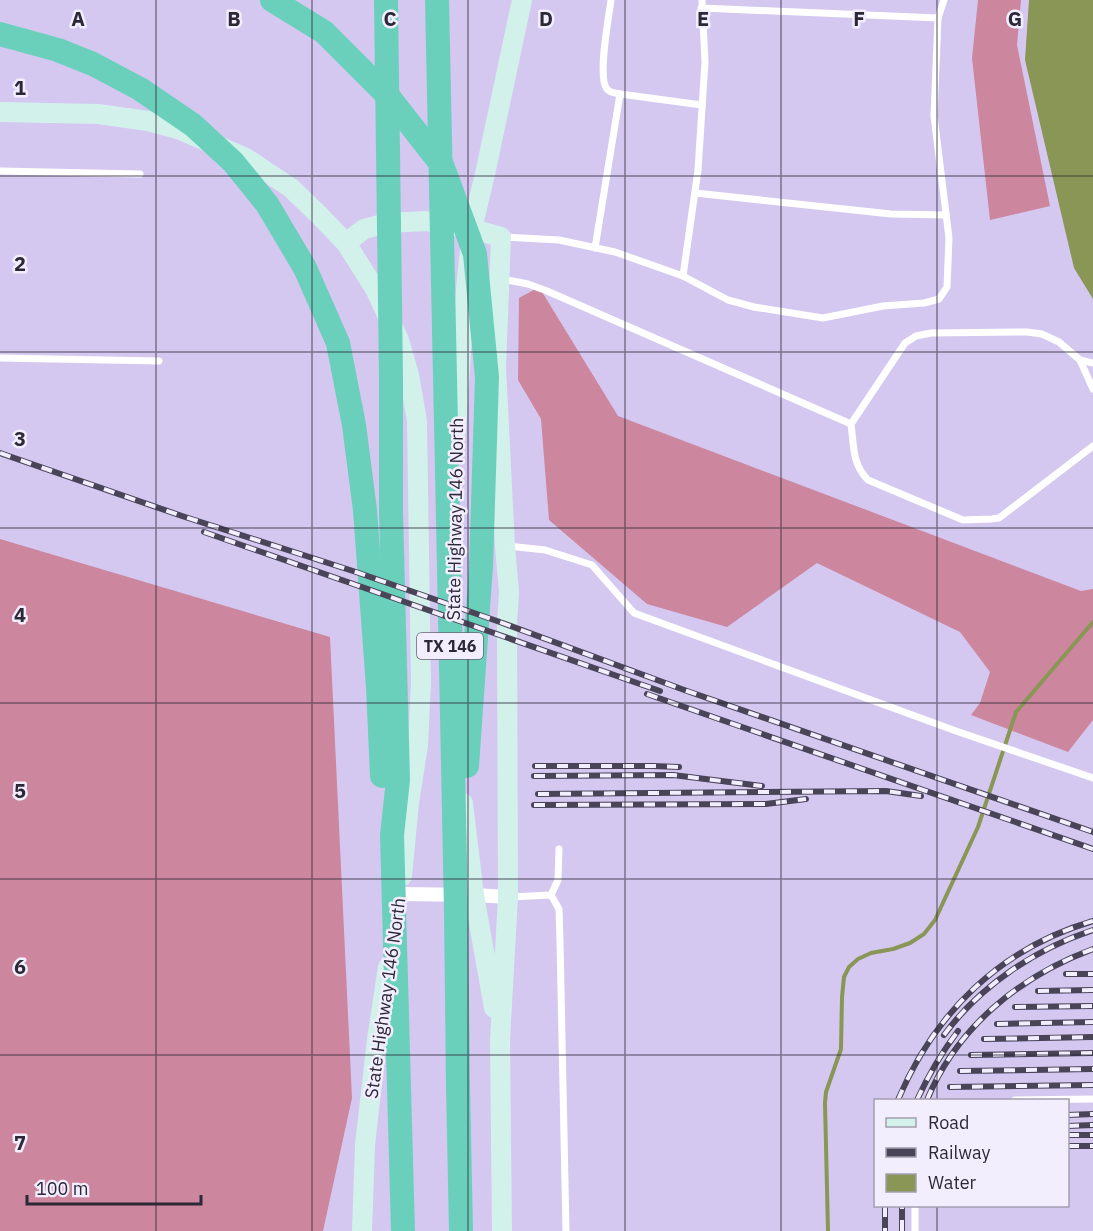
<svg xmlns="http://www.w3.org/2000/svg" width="1093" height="1231" font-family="'IBM Plex Sans',sans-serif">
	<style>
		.forest { fill: #cc869d }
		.water { fill: #8a9655 }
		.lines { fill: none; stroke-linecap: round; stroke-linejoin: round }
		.stream { stroke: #8a9655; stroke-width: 4 }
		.lane { stroke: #fff; stroke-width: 7 }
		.street { stroke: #fff; stroke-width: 14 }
		.secondary { stroke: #d2f1eb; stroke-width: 20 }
		.highway { stroke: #6ad0bb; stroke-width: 24 }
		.rail-casing { stroke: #4a4458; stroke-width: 6 }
		.rail { stroke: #f2eefe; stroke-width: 4; stroke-dasharray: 11; stroke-linecap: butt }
		.grid { fill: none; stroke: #2c2837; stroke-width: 1.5; stroke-opacity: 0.55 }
		.labels { text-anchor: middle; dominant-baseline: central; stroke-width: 5; stroke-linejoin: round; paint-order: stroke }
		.shield { fill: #f2eefe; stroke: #676373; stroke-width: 1.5 }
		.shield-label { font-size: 16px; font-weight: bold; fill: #2c2837 }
		.street-label { font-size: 18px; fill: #2c2837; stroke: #f2eefe }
		.grid-label { font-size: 20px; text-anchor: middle; font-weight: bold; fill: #2c2837; stroke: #f2eefe; stroke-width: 5; stroke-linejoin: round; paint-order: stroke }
	</style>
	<rect width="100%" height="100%" fill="#d4c8f1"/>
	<g class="forest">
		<path d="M 978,0 L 1021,0 L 1017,45 L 1050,206 L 990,220 L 972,58 Z"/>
		<path d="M 539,287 L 618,416 L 1081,591 L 1093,589 L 1093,720 L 1068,752 L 971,715 L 980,703 L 990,672 L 960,632 L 817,563 L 727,627 L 647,604 L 549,520 L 541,419 L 518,380 L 519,298 Z"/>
		<path d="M 0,539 L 330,637 L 352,1098 L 323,1231 L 0,1231 Z"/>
	</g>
	<path class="water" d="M 1029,0 L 1093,0 L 1093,299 L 1074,268 L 1025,60 Z"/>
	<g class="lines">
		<path class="stream" d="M 828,1231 L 825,1103 L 826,1092 L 841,1049 L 842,997 L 844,977 L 849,967 L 858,959 L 871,953 L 893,949 L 910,943 L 924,934 L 935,920 L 978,827 L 1016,712 L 1093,622"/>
		<g class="lane">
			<path d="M 701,8 L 938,18"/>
			<path d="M 620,94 L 702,105"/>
			<path d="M 0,171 L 140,174"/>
			<path d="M 695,193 L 891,214 L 946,215"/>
			<path d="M 503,237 L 559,240 L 615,252 L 683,276 L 728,300 L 754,307 L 823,318 L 883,306 L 924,303 L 939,299 L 947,287 L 949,238 L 934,116 L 938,18 L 944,0"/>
			<path d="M 595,248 L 620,94 C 615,93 610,93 607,89 C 597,78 609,16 611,0"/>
			<path d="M 683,276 L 698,170 L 705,62 L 702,0"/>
			<path d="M 502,279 L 528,284 L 547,291 L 851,424"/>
			<path d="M 0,358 L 159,361"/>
			<path d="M 1080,360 L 1093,363"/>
			<path d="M 1093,389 L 1080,360 L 1059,342 L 1042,334 L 1027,332 L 931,333 L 916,336 L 905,343 L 851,424 C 854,446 852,464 868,480 L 963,520 L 991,519 L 999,518 L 1093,446"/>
			<path d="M 507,546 L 545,550 L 592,565 L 634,613 L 956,731 L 1093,778"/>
			<path d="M 551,895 L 559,909 L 560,942 L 566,1231"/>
			<path d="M 510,897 L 551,895 L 558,880 L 559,849"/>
			<path d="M 1015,1100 L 1093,1099"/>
			<path d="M 915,1206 L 915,1231"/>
		</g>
		<path class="street" d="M 400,894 L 474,895 L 508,897"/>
		<g class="secondary">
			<path d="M 0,112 L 98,114 L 148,121 L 178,129 L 246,158 L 291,188 L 319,215 L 346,243 L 375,289 L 399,340 L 409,375 L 417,421 L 421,683 L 418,745 L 409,803 L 402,876"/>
			<path d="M 346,243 L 364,229 L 387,223 L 426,221 L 472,229 L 501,237 L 496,367 L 505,546 L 509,592 L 507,624 L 508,897 L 500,1040 L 502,1231"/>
			<path d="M 456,432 L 463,320 L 472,229 L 485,174 L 522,0"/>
			<path d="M 463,803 L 474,895 L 494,1008"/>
			<path d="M 362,1231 L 365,1145 L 377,1039 L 388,967"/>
		</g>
		<g class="highway">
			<path d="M 272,0 L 324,32 L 388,96 L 442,165 L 475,254 L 487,377 L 481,566 L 467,766"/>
			<path d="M 386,0 L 391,378 L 391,512 L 398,780 L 392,835 L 403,1231"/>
			<path d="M 437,0 L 447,471 L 456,911 L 458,1086 L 461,1231"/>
			<path d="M 0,34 L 58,50 L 93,64 L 140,89 L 193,125 L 233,162 L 267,204 L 305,268 L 338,343 L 354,425 L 365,510 L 378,687 L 382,776"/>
		</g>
		<g class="rail-casing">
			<g id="rail">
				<path d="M 0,453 L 182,516 L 356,572 L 497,621 L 687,691 L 1093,832"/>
				<path d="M 204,532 L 660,691"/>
				<path d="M 647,694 L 1093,849"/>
				<path d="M 535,766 L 653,766 L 679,767"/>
				<path d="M 534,776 L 673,775 L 762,786"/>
				<path d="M 538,794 L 886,791 L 921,796"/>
				<path d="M 534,805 L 766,804 L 806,799"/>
				<path d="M 1066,974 L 1093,974"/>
				<path d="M 1038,991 L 1093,990"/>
				<path d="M 1015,1007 L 1093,1006"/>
				<path d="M 997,1024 L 1093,1022"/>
				<path d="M 944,1035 C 980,986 1035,949 1093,930"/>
				<path d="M 984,1039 L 1093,1037"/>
				<path d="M 971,1055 L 1093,1053"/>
				<path d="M 960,1071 L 1093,1069"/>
				<path d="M 950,1087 L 1093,1085"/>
				<path d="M 898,1100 C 935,1012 1001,948 1093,921"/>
				<path d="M 917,1100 C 928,1076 942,1052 958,1031"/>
				<path d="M 927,1100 C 957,1027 1020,976 1093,949"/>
				<path d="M 1068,1115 L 1093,1114"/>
				<path d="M 1068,1126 L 1093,1125"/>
				<path d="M 1068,1135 L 1093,1135"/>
				<path d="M 1068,1146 L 1093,1146"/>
				<path d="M 885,1206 L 885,1231"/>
				<path d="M 902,1231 L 902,1206"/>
			</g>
		</g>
		<use href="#rail" class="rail"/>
	</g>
	<path class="grid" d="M 156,0 L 156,1231M 312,0 L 312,1231M 468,0 L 468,1231M 625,0 L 625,1231M 781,0 L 781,1231M 937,0 L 937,1100M 0,176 L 1093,176M 0,352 L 1093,352M 0,528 L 1093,528M 0,703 L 1093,703M 0,879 L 1093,879M 0,1055 L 1093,1055M 937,1206 L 937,1231"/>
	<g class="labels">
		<rect class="shield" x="417" y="633" width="66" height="26" rx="4.5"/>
		<g class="shield-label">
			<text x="450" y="646">TX 146</text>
		</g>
		<g class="street-label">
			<text transform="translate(455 519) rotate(-89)">State Highway 146 North</text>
			<text transform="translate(385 998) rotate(-82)">State Highway 146 North</text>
		</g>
	</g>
	<g class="grid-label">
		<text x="78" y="26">A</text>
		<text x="234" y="26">B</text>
		<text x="390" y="26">C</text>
		<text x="546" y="26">D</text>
		<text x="703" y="26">E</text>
		<text x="859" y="26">F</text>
		<text x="1015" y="26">G</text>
		<text x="20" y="95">1</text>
		<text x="20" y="271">2</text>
		<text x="20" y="446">3</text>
		<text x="20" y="622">4</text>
		<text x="20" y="798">5</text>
		<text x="20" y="974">6</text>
		<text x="20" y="1150">7</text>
	</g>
	<rect x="874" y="1099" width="195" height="108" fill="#f2eefe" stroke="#a39fae" stroke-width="1.5"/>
	<rect x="886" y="1118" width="30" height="9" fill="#d2f1eb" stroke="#a39fae" stroke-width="1.5"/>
	<text x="928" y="1129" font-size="18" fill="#2c2837">Road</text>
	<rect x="886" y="1148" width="30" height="9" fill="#4a4458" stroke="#a39fae" stroke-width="1.5"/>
	<text x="928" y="1159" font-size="18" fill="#2c2837">Railway</text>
	<rect x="886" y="1174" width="30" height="18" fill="#8a9655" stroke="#a39fae" stroke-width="1.5"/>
	<text x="928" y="1189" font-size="18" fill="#2c2837">Water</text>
	<path d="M27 1195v9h174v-9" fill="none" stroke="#2c2837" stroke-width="3"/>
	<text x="36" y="1195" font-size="18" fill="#2c2837" stroke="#f2eefe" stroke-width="4.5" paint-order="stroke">100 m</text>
</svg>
